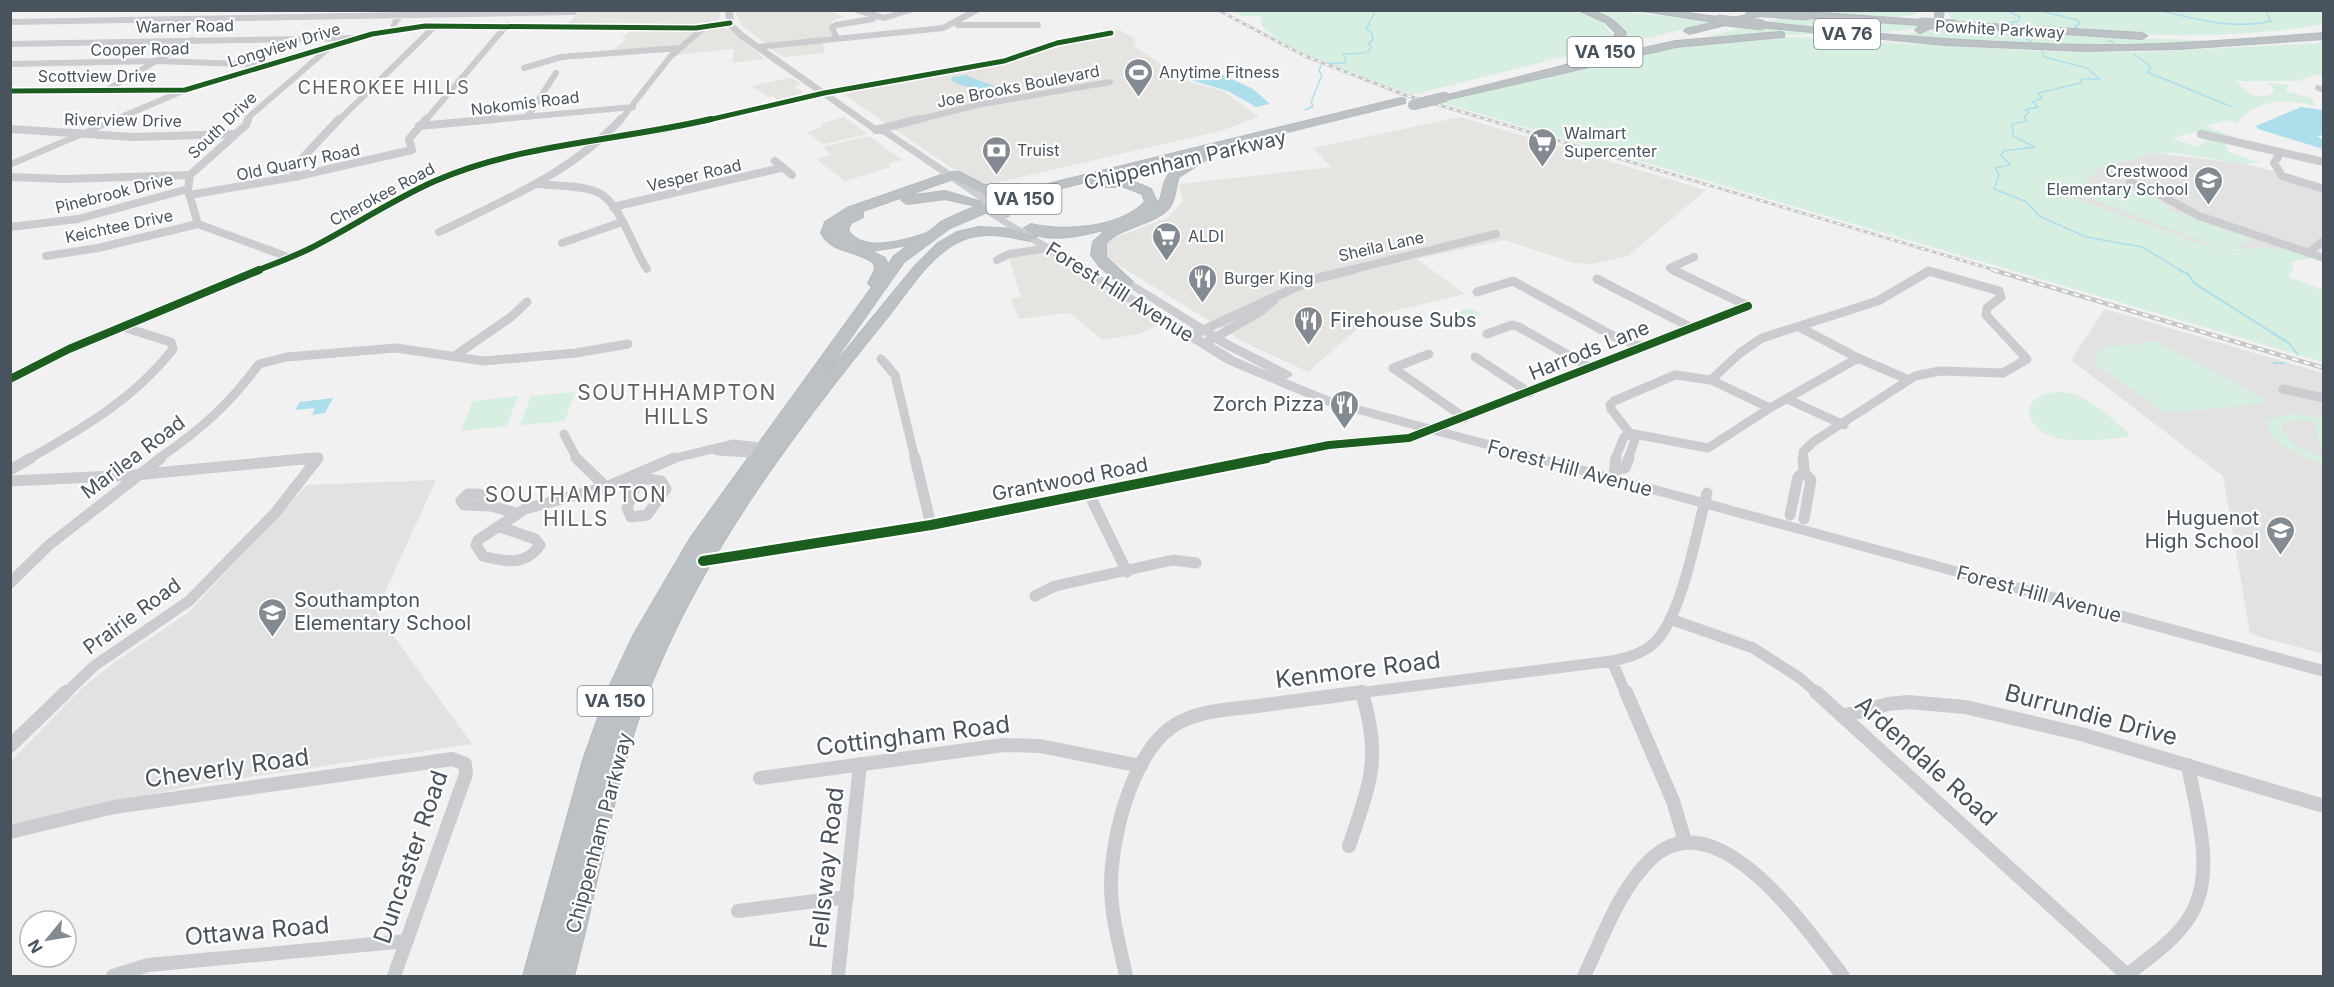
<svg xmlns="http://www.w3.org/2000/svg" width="2334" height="987" viewBox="0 0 2334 987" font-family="Inter,sans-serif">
  <rect width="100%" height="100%" fill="#f1f1f1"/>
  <path fill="#e6e4e0" d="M581,11h140l-3,11 -23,4 -129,-1z
    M735,11h96l13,6 -12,4 1,16 -62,7 -7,-2 -22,-16z
    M726,27l39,32 -33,4 2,-14 -58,6 2,-9 -65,4 14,-11 -6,-1 13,-9z
    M1120,30l15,9 -1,6 30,22 26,15 33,9 36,26 -39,14 -233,54 -12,-1 -142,-97 170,-28 49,-17z
    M823,41l1,12 -41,4 -15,-10z
    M788,78l6,1 7,5 -6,2 8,6 -1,3 -23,6 -6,-5 -5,1 -16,-11z
    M844,117l24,17 -45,10 -17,-12 17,-5 -3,-3z
    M1460,117l246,73 -78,66 -36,8 -18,-1 -70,-23 -87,19 48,35 -93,22 -64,56 -64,-30 -139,-85 -2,-11 9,-7 57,-22 14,-16 -4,-17 152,-17 -18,-19z
    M869,136l33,24 -14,4 3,3 -46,14 -29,-22 15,-4 -8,-8z
    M1044,251l24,11 98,60 -27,12 -36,6 -34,-27 -50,6 -8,-21 10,-1 -13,-42z"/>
  <path fill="#e3e2e3" d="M2156,153l90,11 77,20v65l-13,7 -47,-9 -37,3 -29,-7 -126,-46 17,-10v-10l13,-9z
    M2105,309l218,64v281l-73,-20 -27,-158 -152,-116z
    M436,480l-60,132 96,132 -277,41 -184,40 -1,-61 6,-8 63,-65 33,-27 77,-52 118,-127z"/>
  <path fill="#d6efe0" d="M1818,10h98l1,4 -26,4 -81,-6z
    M2323,10l1,14c-122,21 -246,7 -369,-1l-9,-12z
    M1230,11h343l26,8 13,15 -8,12 -6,2 -186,47 -107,-41 -26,-14 -17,-14 -1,-10h-18z
    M1587,11h27l100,10 -89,23 -4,-2 6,-7 -6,-9 -9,-6z
    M1794,16l132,10c-51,11 -108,6 -159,-4z
    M1753,26l77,8 -122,2z
    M1943,27l142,10 142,4c-111,8 -220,4 -330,-5z
    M1784,37l280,15h82l177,-9v32h-10l-14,6h-64c12,10 17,20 37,13l2,-5 -6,-6 20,2 2,1 -5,5 28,8 1,8c-22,-11 -62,-6 -77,16l-11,-3 -21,6 37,14 -43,-9 -27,7 25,9 12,-8 16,3 3,10 31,10 -17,2 -65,-11h-21l-55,15 -12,9 -1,10 -16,10 125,46 29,7 -147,-56 32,-13 41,15 18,11 -4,2 88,31 -23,10 32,-3 30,4 19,7 -22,4 4,6 -6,9 35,13v72l-877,-258v-3l213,-51 48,-8z
    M1466,309h6l9,5 -21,10 -15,-6z
    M2155,341l109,57 1,4 -38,6 -64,4 -71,-51 11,-13z
    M575,392l-10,29 -45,4 11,-29z
    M2057,392c29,-1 51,24 72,41l-1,4c-27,2 -95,15 -99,-27 3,-14 15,-16 28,-18z
    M518,396l-11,30 -46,5 12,-30z
    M2287,414l36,4v36l-9,-33 -16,-1 -15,4 -2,5 12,15 30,14v6c-16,-6 -60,-21 -55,-43z"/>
  <path fill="#acdeeb" d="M1208,68l45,21 17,15 -14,3 -28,-16 -34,-10 -13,-6z
    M966,75c13,7 30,9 41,18l-9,5h-13c-6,-12 -24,-10 -34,-18l1,-3z
    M2301,107l22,3v25l-6,1 6,4v9l-65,-20 -2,-3z
    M333,398l-8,15 -13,2 3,-7 -20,2 5,-8z"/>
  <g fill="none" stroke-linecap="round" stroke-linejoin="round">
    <path stroke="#acdeeb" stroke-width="1.5" d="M2005,10l15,7 -2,4 -10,2 1,4
      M2017,10h14
      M2037,10l40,10 3,3 -5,4 5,3
      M2158,10c36,9 76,20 113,11l-6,-11
      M2315,10l9,1
      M2013,30l23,15
      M2108,40l6,3
      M2041,48l3,9 43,11 13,11h-18l-1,4 -43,10 4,5 -9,4 5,5 -13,3 4,3 -5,4 3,4 -15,3 1,12 22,11 -31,4 -3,4 9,10 -15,3 4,7 -5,14 33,13 12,14 47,21 56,10 40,24
      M2134,54l17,13 -4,5 85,35
      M1325,64l19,-1 2,-2 -3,-7 23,-1 6,-6 -4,-4 5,-3 -1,-7 -6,-4 10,-19
      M1305,110l8,-4 -2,-4 11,-27 -3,-4 2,-6"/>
    <path stroke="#acdeeb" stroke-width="2" d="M2179,270l9,4 6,9 96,61 8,11
      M2274,363h10"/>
    <defs>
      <path id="highway" d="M1578,10c20,0 34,7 48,23 -6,15 -24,24 -39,23v-4l23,-9 6,-10 -11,-11z
        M1636,10h29l53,7 4,4 44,-11 15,1 -92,23 -5,-3 2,-2 29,-7z
        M1935,10h9l-2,13 -22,10 -5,-3 8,-5 -115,-7 -5,-3 5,-3 112,8 3,1v4l12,-5z
        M1762,22c122,14 244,24 367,23 65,-1 130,-7 195,-12v6l-146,10 -95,2 -138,-6 -186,-18v-4z
        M1955,22l187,11 5,3 -5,3 -190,-12v-4z
        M1781,32l3,1v4l-108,10 -231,53 -5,-3 130,-33 106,-23z
        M1401,98l4,1v4l-308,76h30l24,10 6,13 -6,7c13,-7 9,-18 15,-30 7,-14 23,-19 36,-25l10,2 -33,21c-4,9 -3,20 -8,28 -11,19 -48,20 -65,38v14l27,25 -2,3h-10l-22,-19 -8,-11 2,-13 14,-13c-23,6 -63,17 -83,-1l7,-4c33,8 89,4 114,-22l-3,-8 -17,-7h-30l-4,-1 -1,-5 -72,18 -68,29 -46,34 -85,121 96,-117 23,-23 19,-11 22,-5 34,2 24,8 -7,4c-24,-5 -49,-11 -72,1 -30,15 -51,51 -72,77 -93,114 -186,238 -239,376 -34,91 -48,188 -73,281h-51l60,-216 26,-73 25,-53 57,-97 181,-250 -4,-4 7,-13 -1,-7c-19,-14 -40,-8 -53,-30l4,-11 22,-14 103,-36h9l25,13 34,-1 4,1 1,5zM953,179l29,14 34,-1c-24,6 -50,18 -73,29 -6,3 -12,11 -19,13 -20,7 -63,19 -76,-4l3,-7 12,-6v-6zM909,245l-15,11 -6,9 -3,-7 -14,-7z
        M945,191l37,11 -6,4 -31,-7 -38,5 -6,-4 6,-4z"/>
    </defs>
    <use href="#highway" stroke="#b6bbc0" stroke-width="2"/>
    <path stroke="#cacccf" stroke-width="6" d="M857,10l27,8 26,-8
      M10,22l564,-10
      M958,25h80
      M393,29l2,-7 10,-11
      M837,38l-5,-10 4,-3 37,-6
      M10,44l351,-6
      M758,47l185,-19 34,-18
      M10,64l147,-3 114,4
      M524,68l37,-11 118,-9
      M2318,88l6,2
      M10,91l175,-1
      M105,91l87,-51
      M824,93l180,-32 53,-18 54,-10
      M528,116l28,-43
      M248,121l2,-5 80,-69
      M338,121l97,-95
      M425,121l82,-96
      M481,121l152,-14
      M620,121l50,-64 37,-32
      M913,121l64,-16 133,-23"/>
    <path stroke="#cacccf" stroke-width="8" d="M248,119l-2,6 -56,50 -2,15 10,34 90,33
      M419,126l77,-7
      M10,129l124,8 102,-3
      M876,130l43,-11
      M2201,134l123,28
      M2281,152l-7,11 8,13 42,13
      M775,161l17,14
      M10,177l54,2 126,-4
      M294,177l-1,-7 3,-5 43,-46
      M2130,182l21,8 48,26 125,42
      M537,184c18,2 43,1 60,8 23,9 36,57 50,77
      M189,195l105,-18 118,-27 -3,-11 17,-20
      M613,207l168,-39
      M10,227l68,-8 110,-30
      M439,232c64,-31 133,-60 182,-113
      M562,243l60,-21
      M2308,253l16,-13
      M46,256l52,-8 100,-24
      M997,260l12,-6 39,-6
      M1346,271l150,-37
      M1676,271l-6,-3 24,-11"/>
    <path stroke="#cacccf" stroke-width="9" d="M1673,270l75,36
      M1597,279l95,49
      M1477,292l36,-11 102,56 29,10
      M1799,327l59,31 51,22
      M1487,334l25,-9 7,2 72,41
      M1190,336l124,-57 38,-9
      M1204,344l57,-33 13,-11
      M1429,354l-36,14 72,50
      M456,355l55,-38 16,-15
      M1475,357l55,36
      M881,359l14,16 20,84
      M1711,380l59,28
      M2283,389l41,9
      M1787,399l57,26
      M1629,433l79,15 62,-40 88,-50
      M564,434l13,25
      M717,451l47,3
      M29,459c54,-31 105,-60 144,-110l-2,-7 -48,-15
      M158,459c41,-28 72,-55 101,-95l28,-7 109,-9 88,13 92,-8 52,-9
      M297,459l21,-2
      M316,459l2,-2
      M671,459l62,-15 37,4
      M1259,459l70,-14 80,-7 339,-132
      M1615,459l9,-22 5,-4
      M1628,459l7,-19 -24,-31 -1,-4 4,-4 61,-26 36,5 29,-27 22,-15 116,-37 51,-30 70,20 2,6 -14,11 -1,7 41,44 -24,14 -63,-2 -25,5 -102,66 -10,10v7"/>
    <path stroke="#cacccf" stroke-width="11" d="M576,458l30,29
      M915,458l16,67
      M10,470l21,-12
      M1616,470l9,-2 4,-10
      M1804,472l7,8 -7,39
      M636,475l3,3
      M1614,475l2,-17
      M639,478l22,3 5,8 -19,26 -16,2 -4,-9z
      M10,481l125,-6 178,-17
      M468,494h12l11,12 -27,-1 -3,-4z
      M1089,494l38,78
      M491,506l25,7
      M1790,515l8,-38 6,-5 -1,-14
      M500,527l35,12 5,6c-14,21 -35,17 -57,11l-7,-11 2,-5 47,-31 81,-22 68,-29
      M703,561l228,-36 336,-67
      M10,583l39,-38 112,-87
      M1035,596l20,-10 118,-26 23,3
      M1670,619l83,29 47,30 18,16
      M1612,661l14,33
      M65,694l29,-28 95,-65 87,-89 42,-54
      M1350,694l262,-33c16,-3 35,-9 46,-22 26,-32 38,-106 49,-146"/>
    <path stroke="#cacccf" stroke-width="14" d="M1626,692l47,109 12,40
      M1816,692l311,283
      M1843,716l45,-12 20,-2 57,5 116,27 243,72
      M10,746l56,-54
      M760,778l244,-33 36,1 101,20
      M10,832l104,-25 338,-48 13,5 1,10 -72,202
      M1349,846c21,-63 33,-87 13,-153
      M738,911l109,-14
      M113,976l35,-11 259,-24
      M838,976l22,-212
      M1126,976c-6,-30 -15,-59 -15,-90 0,-49 22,-142 71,-165 23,-11 51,-12 76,-15 35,-5 70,-9 104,-14
      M1584,976c19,-39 34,-84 65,-115 66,-68 158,69 194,115
      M2126,976c22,-18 49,-35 64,-60 27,-43 6,-105 -2,-151"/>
    <path fill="#cbcdd0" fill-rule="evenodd" d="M725,10h8l1,14 11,10 134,94 11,3 99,66v4h-8l-97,-66 -11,-3 -51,-36 -157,37 -127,19 -85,25 -28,12 -112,62 -239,101 -64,31v-9l54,-28 241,-99 112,-62 28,-12 92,-27 128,-19 151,-35 -77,-54 -12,-12 -31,4c-102,-1 -206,-7 -308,2l-200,60 -178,76v-7l172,-73 205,-60 120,-5 189,3 30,-5z
      M990,209l247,149 35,15 -50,-26 -113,-72 6,-3 4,1 111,68 61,31 2,3 -7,4 49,20 989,266v12l-999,-272 -98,-41 -241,-150v-4z"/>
    <use href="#highway" fill="#bcc1c5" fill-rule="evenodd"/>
    <defs>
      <path id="rail-far1" d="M1218,10l87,46 100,39 593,176"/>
      <path id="rail" d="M1993,270l331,98"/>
    </defs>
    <use href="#rail-far1" stroke="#c5c7c9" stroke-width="3"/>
    <use href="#rail" stroke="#c5c7c9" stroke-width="4.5"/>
    <use href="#rail-far1" stroke="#fff" stroke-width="1.5" stroke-dasharray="4" stroke-linecap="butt"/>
    <use href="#rail" stroke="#fff" stroke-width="2" stroke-dasharray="6" stroke-linecap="butt"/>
    <defs>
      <path id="highway-bridge" d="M1750,11l58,4
        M1718,20l44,5
        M1920,23l35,2
        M1413,105l32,-8"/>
    </defs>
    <use href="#highway-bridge" stroke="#b6bbc0" stroke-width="11" stroke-linecap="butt"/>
    <path stroke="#cbcdd0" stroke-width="10" d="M985,199l21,14"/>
    <use href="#highway-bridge" stroke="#bcc1c5" stroke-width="10"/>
    <defs>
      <path id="cycleway-far3" d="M10,91l175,-1 187,-56 53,-8 271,2 34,-5
        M704,121l120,-28 180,-32 53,-18 54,-10"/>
      <path id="cycleway-far2" d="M256,271c18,-7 37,-14 55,-23 41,-21 81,-48 124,-67 87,-38 184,-40 276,-62"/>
      <path id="cycleway-far1" d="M10,379l59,-30 190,-79
        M1259,459l70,-14 80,-7 339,-132"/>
      <path id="cycleway" d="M703,561l228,-36 336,-67"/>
    </defs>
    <use href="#cycleway-far3" stroke="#fff" stroke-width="8"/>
    <use href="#cycleway-far2" stroke="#fff" stroke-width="8"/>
    <use href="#cycleway-far1" stroke="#fff" stroke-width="10"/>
    <use href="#cycleway" stroke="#fff" stroke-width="14"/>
    <use href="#cycleway-far3" stroke="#1b5e20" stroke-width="5"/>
    <use href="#cycleway-far2" stroke="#1b5e20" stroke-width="6"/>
    <use href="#cycleway-far1" stroke="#1b5e20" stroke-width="8"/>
    <use href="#cycleway" stroke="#1b5e20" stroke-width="10"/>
  </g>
  <defs>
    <symbol id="stadium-pin" viewBox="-11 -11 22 30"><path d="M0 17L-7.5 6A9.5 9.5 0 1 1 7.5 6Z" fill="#838a91" stroke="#fff"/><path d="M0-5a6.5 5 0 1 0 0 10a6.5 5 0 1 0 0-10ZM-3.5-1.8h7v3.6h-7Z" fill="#fff"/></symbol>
    <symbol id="supermarket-pin" viewBox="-11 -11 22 30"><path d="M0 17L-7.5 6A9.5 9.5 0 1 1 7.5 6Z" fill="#838a91" stroke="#fff"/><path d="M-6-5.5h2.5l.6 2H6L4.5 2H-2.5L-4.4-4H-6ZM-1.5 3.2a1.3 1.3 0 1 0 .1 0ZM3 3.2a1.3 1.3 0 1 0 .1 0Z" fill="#fff"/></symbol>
    <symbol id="bank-pin" viewBox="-11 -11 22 30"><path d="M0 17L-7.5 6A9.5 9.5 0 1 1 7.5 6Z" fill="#838a91" stroke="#fff"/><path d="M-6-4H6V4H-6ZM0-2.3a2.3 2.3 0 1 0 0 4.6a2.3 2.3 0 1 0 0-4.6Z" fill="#fff"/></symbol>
    <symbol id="school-pin" viewBox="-11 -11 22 30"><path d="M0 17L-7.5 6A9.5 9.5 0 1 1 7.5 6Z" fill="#838a91" stroke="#fff"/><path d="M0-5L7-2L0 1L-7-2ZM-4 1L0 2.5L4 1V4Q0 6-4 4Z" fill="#fff"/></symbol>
    <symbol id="restaurant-pin" viewBox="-11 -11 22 30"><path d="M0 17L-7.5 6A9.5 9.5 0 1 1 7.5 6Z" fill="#838a91" stroke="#fff"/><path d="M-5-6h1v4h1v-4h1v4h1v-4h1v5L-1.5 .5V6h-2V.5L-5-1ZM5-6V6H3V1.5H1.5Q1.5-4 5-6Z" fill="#fff"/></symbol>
  </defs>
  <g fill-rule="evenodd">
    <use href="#stadium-pin" x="1122" y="56" width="33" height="45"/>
    <use href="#supermarket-pin" x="1526" y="126" width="33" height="45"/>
    <use href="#bank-pin" x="980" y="134" width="33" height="45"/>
    <use href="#school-pin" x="2192" y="164" width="33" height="45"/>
    <use href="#supermarket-pin" x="1150" y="220" width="33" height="45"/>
    <use href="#restaurant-pin" x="1186" y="262" width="33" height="45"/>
    <use href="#restaurant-pin" x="1292" y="304" width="33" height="45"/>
    <use href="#restaurant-pin" x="1328" y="388" width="33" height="45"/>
    <use href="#school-pin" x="2264" y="514" width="33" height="45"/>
    <use href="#school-pin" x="256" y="596" width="33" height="45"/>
  </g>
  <g text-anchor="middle" stroke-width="4.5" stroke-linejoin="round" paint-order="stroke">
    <g font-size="16" fill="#48535d" stroke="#fff">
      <text transform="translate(185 26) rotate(-1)" y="6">Warner Road</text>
      <text transform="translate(2000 29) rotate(3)" y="6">Powhite Parkway</text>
      <text transform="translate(284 45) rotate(-17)" y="6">Longview Drive</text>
      <text transform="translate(140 49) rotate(-1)" y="6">Cooper Road</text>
      <text x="97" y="82">Scottview Drive</text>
      <text transform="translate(1018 86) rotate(-11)" y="6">Joe Brooks Boulevard</text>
      <text transform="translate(525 103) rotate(-7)" y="6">Nokomis Road</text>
      <text transform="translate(123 120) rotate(1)" y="6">Riverview Drive</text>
      <text transform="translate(222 125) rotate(-44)" y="6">South Drive</text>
      <text transform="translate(298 162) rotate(-12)" y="6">Old Quarry Road</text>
      <text transform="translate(694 175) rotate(-13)" y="6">Vesper Road</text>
      <text transform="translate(114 193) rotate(-14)" y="6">Pinebrook Drive</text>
      <text transform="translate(382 194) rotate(-28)" y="6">Cherokee Road</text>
      <text transform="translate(119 226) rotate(-12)" y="6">Keichtee Drive</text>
      <text transform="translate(1381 246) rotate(-13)" y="6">Sheila Lane</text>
    </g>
    <g font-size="16" fill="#48535d" stroke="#fff" text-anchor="start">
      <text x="1159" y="78">Anytime Fitness</text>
      <text x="1564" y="139">Walmart<tspan x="1564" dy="18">Supercenter</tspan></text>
      <text x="1017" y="156">Truist</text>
      <text x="2188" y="177" text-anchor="end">Crestwood<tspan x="2188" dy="18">Elementary School</tspan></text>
      <text x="1188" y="242">ALDI</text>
      <text x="1224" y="284">Burger King</text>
    </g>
    <g fill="#fff" stroke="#7f878e" stroke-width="1.5">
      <rect x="1814" y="19" width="66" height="30" rx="4.5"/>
      <rect x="1567.5" y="37" width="75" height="30" rx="4.5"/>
      <rect x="986.5" y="184" width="75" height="30" rx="4.5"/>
      <rect x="577.5" y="686" width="75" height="30" rx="4.5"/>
    </g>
    <g font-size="18" font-weight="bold" fill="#48535d">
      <text x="1847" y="40">VA 76</text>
      <text x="1605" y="58">VA 150</text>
      <text x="1024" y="205">VA 150</text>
      <text x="615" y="707">VA 150</text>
    </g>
    <g font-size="18" letter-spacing="1.5" fill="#5d6065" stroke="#fff">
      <text x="384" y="94">CHEROKEE HILLS</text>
    </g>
    <g font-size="20" fill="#48535d" stroke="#fff">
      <text transform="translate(1185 160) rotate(-13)" y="7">Chippenham Parkway</text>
      <text transform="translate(1120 292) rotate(32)" y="7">Forest Hill Avenue</text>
      <text transform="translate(1589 350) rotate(-22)" y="7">Harrods Lane</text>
      <text transform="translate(133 457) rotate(-37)" y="7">Marilea Road</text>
      <text transform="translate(1570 468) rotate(15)" y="7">Forest Hill Avenue</text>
      <text transform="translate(1070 479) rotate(-11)" y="7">Grantwood Road</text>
      <text transform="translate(2039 594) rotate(15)" y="7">Forest Hill Avenue</text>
      <text transform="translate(132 616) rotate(-36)" y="7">Prairie Road</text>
      <text transform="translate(599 833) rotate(-75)" y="7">Chippenham Parkway</text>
    </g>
    <g font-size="20" fill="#48535d" stroke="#fff" text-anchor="start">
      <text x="1330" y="327">Firehouse Subs</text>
      <text x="1324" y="411" text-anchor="end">Zorch Pizza</text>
      <text x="2259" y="525" text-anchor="end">Huguenot<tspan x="2259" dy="23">High School</tspan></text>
      <text x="294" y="607">Southampton<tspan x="294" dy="23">Elementary School</tspan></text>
    </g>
    <g font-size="21" letter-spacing="1.5" fill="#5d6065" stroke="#fff">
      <text x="677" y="400">SOUTHHAMPTON<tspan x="677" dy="24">HILLS</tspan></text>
      <text x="576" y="502">SOUTHAMPTON<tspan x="576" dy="24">HILLS</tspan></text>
    </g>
    <g font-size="24" fill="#48535d" stroke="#fff">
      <text transform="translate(1358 670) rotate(-7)" y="8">Kenmore Road</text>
      <text transform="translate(2091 715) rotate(15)" y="8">Burrundie Drive</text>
      <text transform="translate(913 736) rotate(-7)" y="8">Cottingham Road</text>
      <text transform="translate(1926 761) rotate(42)" y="8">Ardendale Road</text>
      <text transform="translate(227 768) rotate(-8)" y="8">Cheverly Road</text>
      <text transform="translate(411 857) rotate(-71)" y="8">Duncaster Road</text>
      <text transform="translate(827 868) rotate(-84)" y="8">Fellsway Road</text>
      <text transform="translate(257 931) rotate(-5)" y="8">Ottawa Road</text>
    </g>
  </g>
  <rect width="2334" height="987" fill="none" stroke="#48535d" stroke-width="24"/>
  <g transform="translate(48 939) rotate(240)"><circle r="28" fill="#ffffff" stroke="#b6babe" stroke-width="1.5"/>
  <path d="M0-4.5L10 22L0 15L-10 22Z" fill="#838a91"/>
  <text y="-9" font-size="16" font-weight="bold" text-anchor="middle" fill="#48535d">N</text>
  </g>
</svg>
